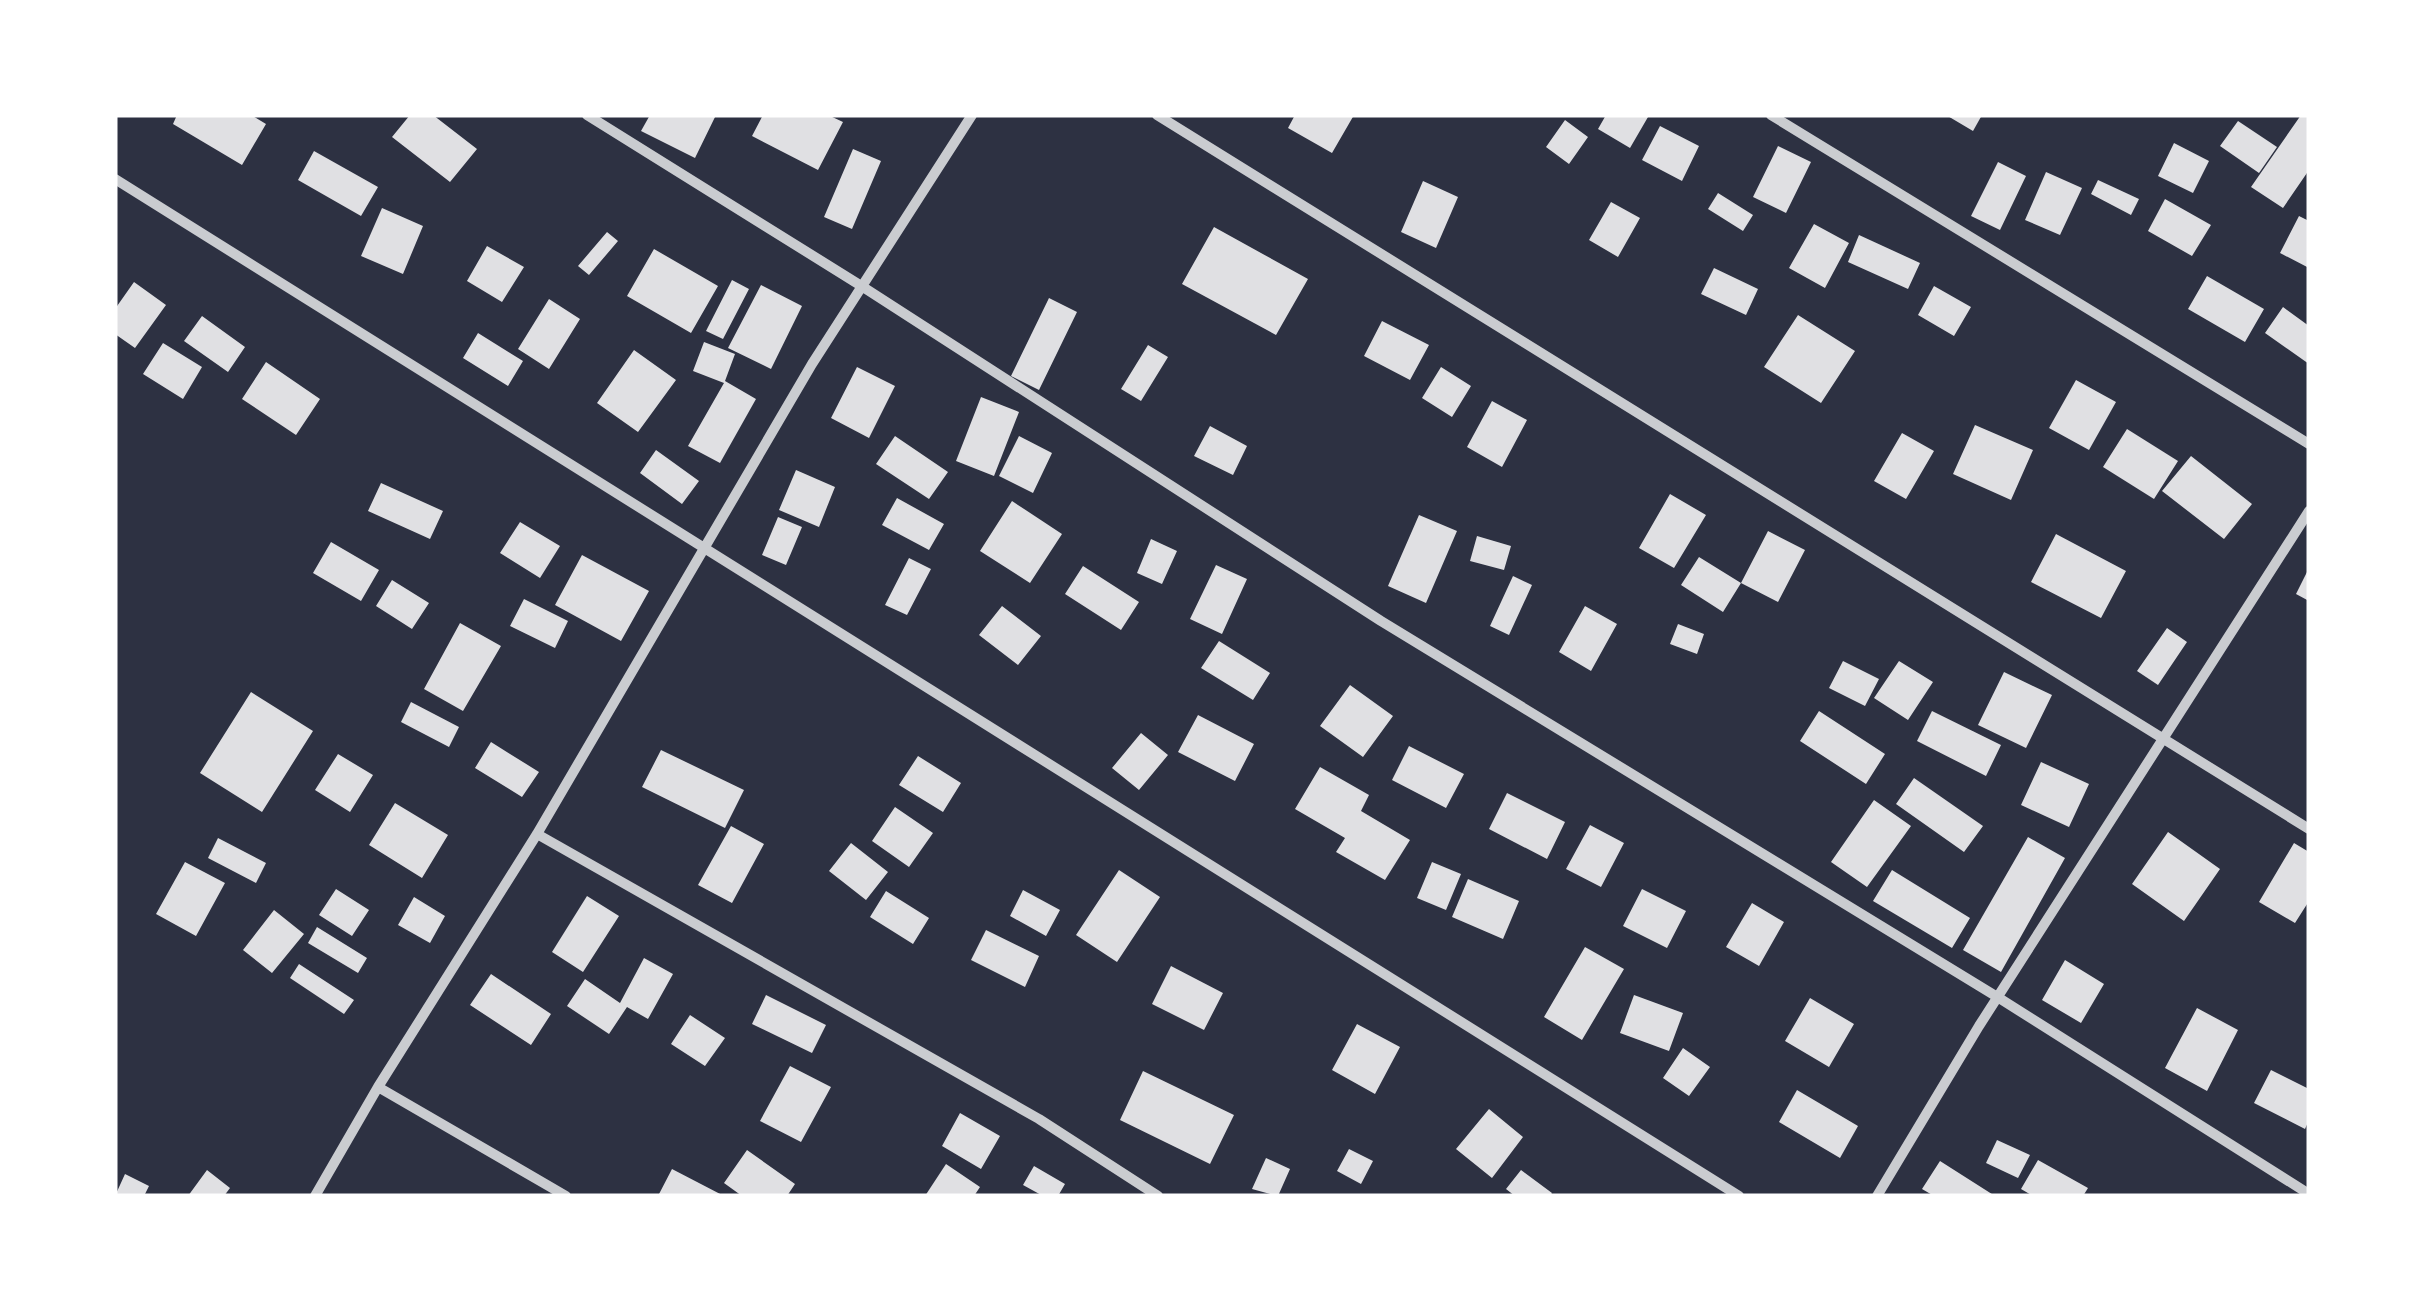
<svg xmlns="http://www.w3.org/2000/svg" width="2424" height="1311" viewBox="0 0 2424 1311" font-family="Overpass,sans-serif">
  <rect width="100%" height="100%" fill="#2d3142"/>
  <path fill="#e0e0e3" d="M177,115h74l15,9 -24,41 -69,-41z
    M410,115h23l44,34 -27,33 -58,-45z
    M650,115h66l-21,43 -54,-27z
    M763,115h65l15,7 -25,48 -66,-34z
    M1295,115h59l-22,38 -44,-25z
    M1606,115h40l2,2 -18,31 -32,-19z
    M1946,115h36l-9,16z
    M2301,115h8v55l-26,38 -32,-21z
    M1565,120l23,17 -19,27 -23,-17z
    M2238,121l39,26 -18,26 -39,-27z
    M1660,126l39,20 -17,35 -40,-21z
    M2174,143l35,18 -16,32 -35,-17z
    M1778,146l33,16 -25,51 -33,-16z
    M853,149l28,12 -29,68 -28,-12z
    M314,151l64,36 -17,29 -63,-36z
    M1998,162l28,14 -26,54 -29,-14z
    M2046,172l36,16 -22,47 -35,-15z
    M2098,180l41,19 -8,16 -40,-21z
    M1423,181l35,16 -22,51 -35,-16z
    M1718,193l35,22 -10,16 -35,-22z
    M2165,199l46,26 -19,31 -44,-25z
    M1611,202l29,16 -22,39 -29,-17z
    M382,208l41,18 -20,48 -42,-18z
    M2299,216l10,5v47l-29,-15z
    M1814,224l35,19 -24,45 -36,-20z
    M1214,227l94,52 -32,56 -94,-51z
    M607,232l11,9 -29,34 -11,-9z
    M1859,235l61,28 -12,26 -60,-27z
    M487,246l37,21 -22,35 -35,-21z
    M654,249l64,37 -27,47 -64,-37z
    M1714,268l44,21 -12,26 -45,-21z
    M2207,276l57,33 -19,33 -57,-33z
    M732,280l17,9 -26,50 -17,-8z
    M134,282l32,23 -31,43 -20,-14v-25z
    M761,285l41,21 -31,63 -43,-21z
    M1934,286l37,21 -17,29 -36,-21z
    M1049,298l28,14 -38,78 -28,-14z
    M549,299l31,20 -31,50 -31,-20z
    M2283,307l26,19v38l-44,-31z
    M1798,315l57,36 -34,52 -57,-36z
    M202,316l43,31 -17,25 -44,-31z
    M1382,321l47,24 -19,35 -46,-24z
    M478,333l45,28 -15,25 -45,-28z
    M704,342l31,12 -10,27 31,18 -36,64 -32,-17 36,-63 -31,-12z
    M163,343l39,24 -19,32 -40,-25z
    M1148,345l20,12 -27,44 -20,-12z
    M634,350l42,30 -38,52 -41,-29z
    M266,362l54,37 -24,36 -54,-36z
    M857,367l38,19 -26,52 -38,-20z
    M1441,367l30,19 -19,31 -30,-19z
    M2076,380l40,22 -27,48 -40,-22z
    M981,397l38,15 -25,64 -38,-15z
    M1492,401l35,19 -25,47 -35,-20z
    M1975,425l58,25 -22,50 -58,-26z
    M1210,426l37,20 -14,29 -39,-19z
    M2127,429l51,32 -24,38 -51,-32z
    M1902,433l32,18 -28,48 -32,-18z
    M895,436l53,36 -19,27 -53,-35z
    M1019,436l33,17 -19,40 -34,-17z
    M656,450l43,31 -17,23 -42,-31z
    M2191,456l61,48 -28,35 -62,-48z
    M796,470l39,17 -16,40 -40,-17z
    M381,483l62,28 -13,28 -62,-28z
    M1670,494l36,21 -32,53 -35,-20z
    M897,498l47,26 -15,26 -47,-25z
    M1012,501l50,33 -32,49 -50,-32z
    M1419,515l38,16 -31,72 -38,-17z
    M778,517l24,10 -16,38 -24,-10z
    M520,522l40,24 -20,32 -40,-25z
    M1768,531l37,19 -27,52 -37,-19z
    M2056,534l70,37 -25,47 -70,-36z
    M1477,536l34,10 -7,24 -34,-9z
    M1151,539l26,12 -15,33 -25,-11z
    M331,542l48,28 -18,31 -48,-28z
    M582,555l67,36 -28,50 -66,-36z
    M1699,557l42,26 -18,29 -42,-27z
    M909,558l22,11 -24,46 -22,-10z
    M1216,565l31,14 -25,55 -32,-15z
    M1083,566l56,36 -18,28 -56,-36z
    M2309,568v33l-13,-7z
    M1513,576l19,9 -23,50 -19,-9z
    M392,580l37,23 -17,26 -36,-23z
    M524,599l44,22 -13,27 -45,-22z
    M1002,606l39,30 -23,29 -39,-30z
    M1585,606l32,18 -26,47 -32,-19z
    M460,623l41,23 -38,65 -39,-22z
    M1678,624l26,10 -7,20 -27,-10z
    M2167,628l20,14 -29,43 -21,-14z
    M1219,641l51,32 -17,27 -52,-32z
    M1843,661l36,18 -14,27 -36,-18z
    M1899,661l34,21 -25,38 -34,-22z
    M2004,672l48,23 -26,53 -48,-23z
    M1350,685l43,31 -30,41 -43,-31z
    M251,692l62,39 -51,81 -62,-39z
    M411,702l48,25 -10,20 -48,-25z
    M1819,711l66,43 -19,30 -66,-43z
    M1932,711l69,34 -15,31 -69,-35z
    M1198,715l56,29 -19,37 -57,-29z
    M1141,733l27,22 -29,35 -27,-22z
    M491,742l48,30 -17,25 -47,-29z
    M1409,746l55,28 -18,34 -54,-28z
    M661,750l83,40 -19,38 -83,-41z
    M338,754l35,21 -23,37 -35,-22z
    M918,756l43,27 -18,29 -44,-27z
    M2041,762l48,22 -20,43 -48,-22z
    M1320,767l49,28 -8,16 49,29 -25,40 -49,-28 9,-14 -50,-29z
    M1914,778l69,48 -19,26 -68,-48z
    M1507,793l58,29 -18,37 -58,-30z
    M1874,800l37,26 -44,61 -36,-25z
    M395,803l53,32 -26,43 -53,-33z
    M895,807l38,26 -24,34 -37,-26z
    M1590,825l34,18 -23,44 -35,-18z
    M731,826l33,18 -32,59 -34,-18z
    M2168,832l52,37 -36,52 -52,-37z
    M2028,837l37,21 -64,114 -38,-22z
    M218,838l48,25 -10,20 -48,-25z
    M851,843l37,29 -22,28 -37,-29z
    M2294,843l15,9v49l-14,22 -36,-21z
    M185,862l40,21 -29,53 -40,-22z
    M1432,862l29,12 -15,36 -29,-12z
    M1119,870l41,27 -43,65 -41,-27z
    M1892,870l78,48 -18,30 -79,-47z
    M1468,879l51,22 -16,38 -51,-22z
    M336,889l33,21 -17,26 -33,-21z
    M1642,889l44,22 -19,37 -44,-22z
    M1023,890l37,20 -14,26 -36,-20z
    M886,891l43,27 -16,26 -43,-27z
    M587,896l32,20 -36,56 -31,-20z
    M414,897l31,19 -15,27 -32,-18z
    M1752,903l32,19 -25,44 -33,-19z
    M274,910l30,24 -32,39 -29,-23z
    M317,927l50,31 -9,15 -50,-30z
    M986,930l53,26 -14,31 -54,-27z
    M1585,947l39,22 -42,71 -38,-23z
    M644,958l29,16 -25,45 -21,-12 -18,27 -42,-28 18,-27 35,24z
    M2065,960l39,24 -23,39 -39,-23z
    M299,964l55,36 -10,14 -54,-36z
    M1171,966l52,27 -19,37 -52,-26z
    M491,974l60,40 -20,31 -61,-40z
    M766,995l60,30 -14,28 -60,-29z
    M1634,995l49,18 -14,38 -49,-18z
    M1810,998l44,26 -25,43 -44,-26z
    M2197,1008l41,22 -31,61 -42,-23z
    M690,1015l35,23 -20,28 -34,-22z
    M1357,1024l43,23 -25,47 -43,-24z
    M1683,1048l27,19 -21,29 -26,-18z
    M790,1066l41,21 -30,55 -41,-21z
    M2271,1070l38,19v31l-4,9 -51,-26z
    M1143,1071l91,44 -24,49 -90,-44z
    M1797,1090l61,36 -18,32 -61,-36z
    M1489,1109l34,28 -31,41 -36,-29z
    M960,1113l40,23 -19,33 -39,-23z
    M1997,1140l33,15 -12,23 -32,-15z
    M1349,1149l24,12 -12,23 -24,-13z
    M747,1150l48,34 -8,12h-45l-18,-13z
    M1266,1158l24,11 -12,27 -26,-7z
    M2038,1160l50,28 -5,8h-50l-12,-7z
    M1940,1161l55,35h-61l-12,-7z
    M946,1164l34,23 -6,9h-49z
    M1034,1166l31,18 -7,12h-15l-20,-11z
    M672,1169l52,27h-66z
    M207,1170l23,18 -6,8h-36z
    M1521,1170l31,23 -2,3h-35l-9,-7z
    M125,1174l24,12 -5,10h-29z"/>
  <g fill="none" stroke-linecap="round" stroke-linejoin="round">
    <path stroke="#caccd0" stroke-width="10" d="M587,115l276,172 518,334 618,377 310,196
      M1157,115l1152,714
      M1771,115l538,329
      M115,179l1624,1017
      M537,834l502,285 119,77
      M378,1087l188,109
      M315,1196l63,-109 159,-253 275,-470 160,-249
      M1877,1196l102,-170 330,-515"/>
  </g>
  <rect width="2424" height="1311" fill="none" stroke="#ffffff" stroke-width="235"/>
</svg>
